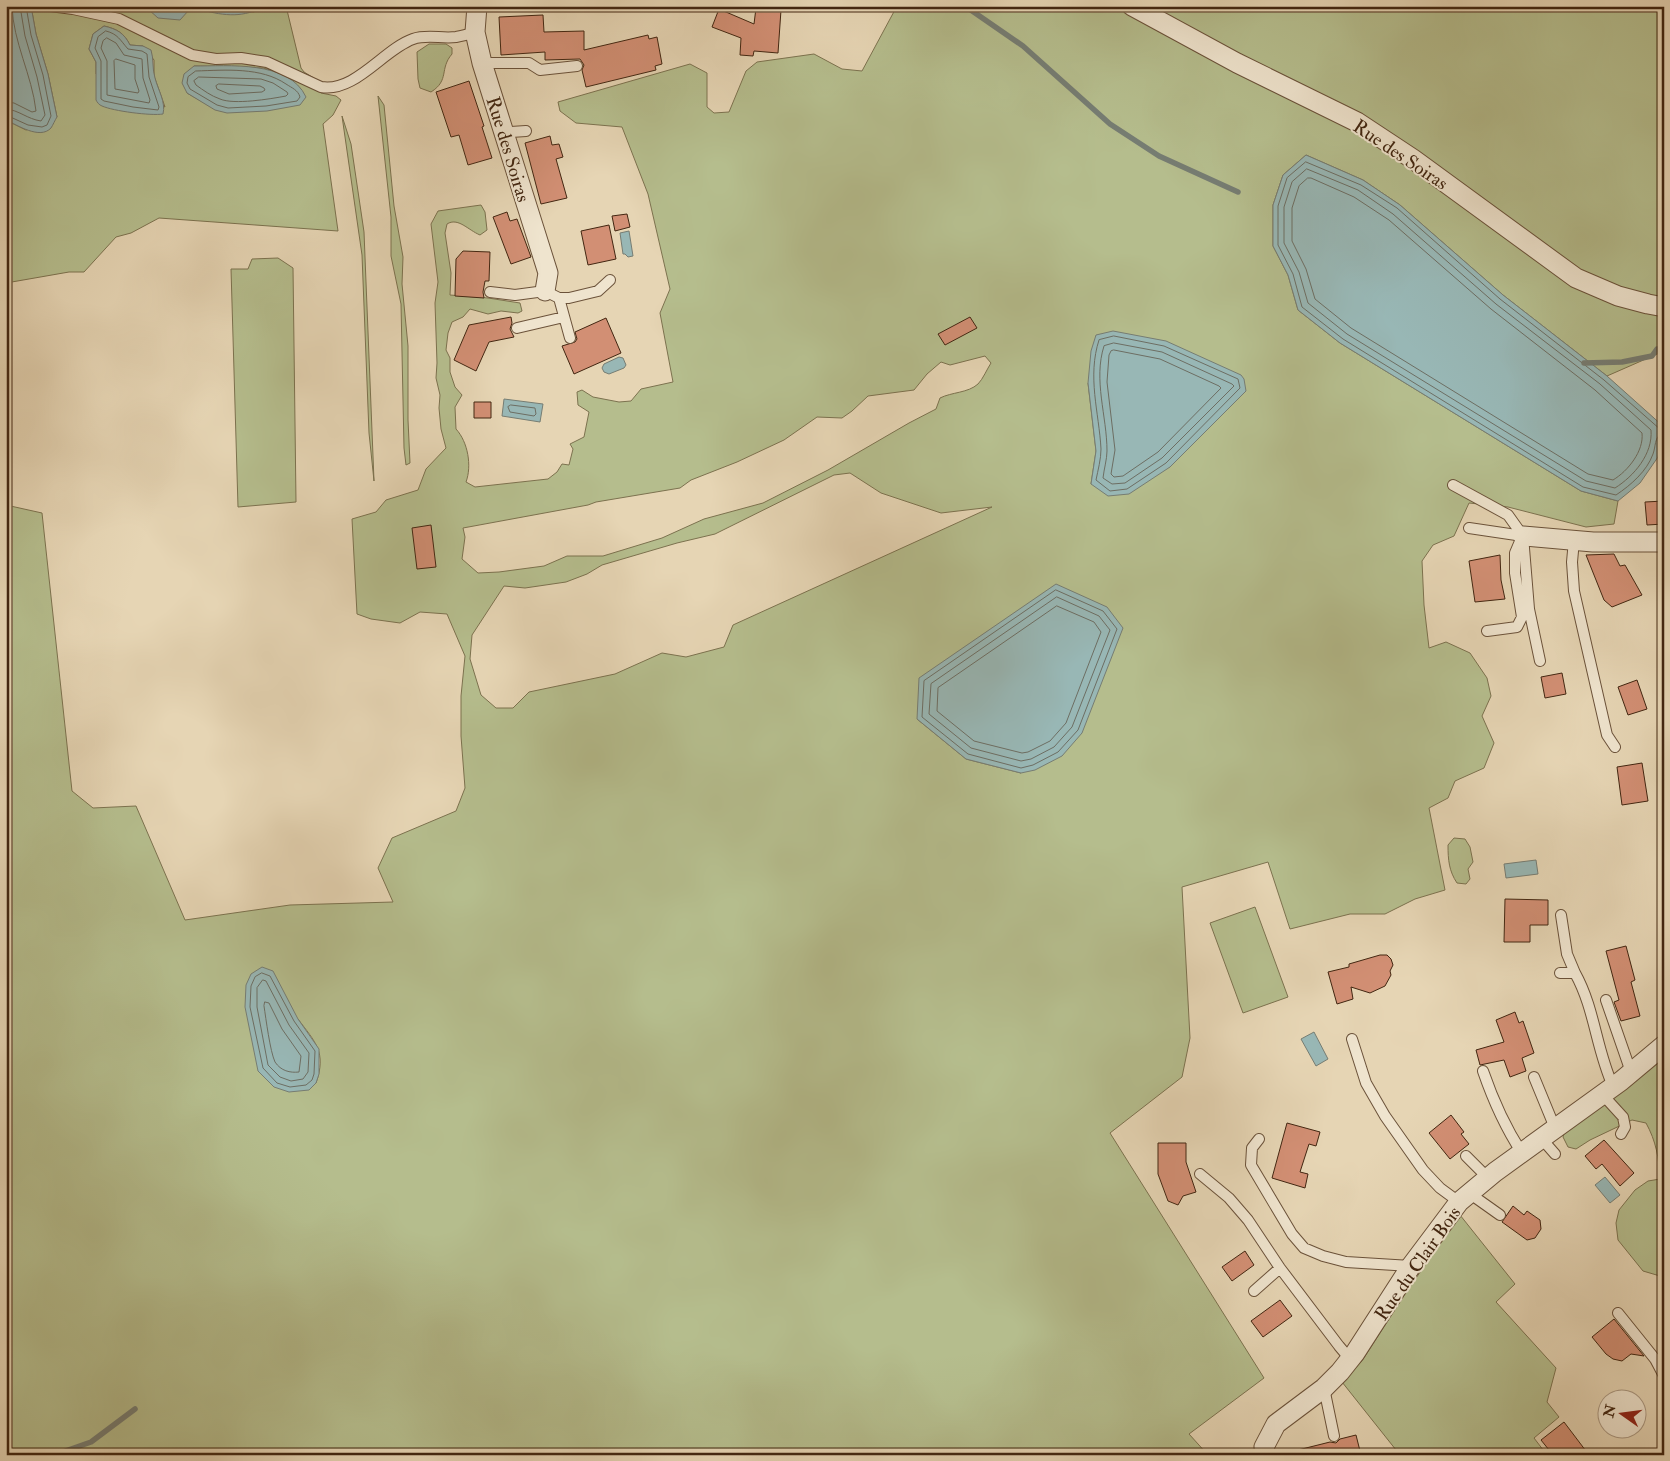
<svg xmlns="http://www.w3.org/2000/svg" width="1670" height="1461" viewBox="0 0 1670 1461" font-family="'IM FELL Double Pica',serif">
  <rect width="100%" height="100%" fill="#e6d5b4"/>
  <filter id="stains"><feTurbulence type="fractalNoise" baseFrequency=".004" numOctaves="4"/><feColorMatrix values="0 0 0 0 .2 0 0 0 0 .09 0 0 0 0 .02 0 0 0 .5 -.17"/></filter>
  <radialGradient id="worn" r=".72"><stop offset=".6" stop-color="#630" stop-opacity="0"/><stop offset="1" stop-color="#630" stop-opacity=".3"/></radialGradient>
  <path fill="#b5bd8d" stroke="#7c724f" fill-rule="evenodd" d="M31,6h116l1,3 41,1v-4h12l2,4 51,2 9,-6h23l15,62 3,4 13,8 4,13 15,3 5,4 -8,15 -10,9 15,107 -179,-13 -28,15 -15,4 -32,35h-15l-63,11v-163l20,10 31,-13 -9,-43 -12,-40zM104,26c13,3 20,7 26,19l13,1 11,14v16l11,31 -69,-33v-12l-7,-13 4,-15zM194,66l69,2 15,4 -77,29 -14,-8z
    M897,6h767v345l-57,25 -104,-81 -103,-90 -37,-25 -57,-25 -23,20 -10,30v41l15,29 10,35 42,33 241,148 37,10 -4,23 -28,3 -78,-20 -39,-4 -15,33 -21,9 -11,16 2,44 5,43 17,-6 24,11 17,25 4,18 -9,20 12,27 -10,25 -29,13 -7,17 -19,10 16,82 -30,9 -30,15h-35l-60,15 -22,-67 -86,25 8,151 -8,39 -72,56 154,245 -75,56 19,21h-1202v-950l36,8 30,278 21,17 43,-2 49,114 105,-15 103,-3 -15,-34 14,-30 64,-27 9,-23 -4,-52v-40l4,-40 -18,-42 -27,-2 -20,11 -29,-4 -14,-5 -5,-95 24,-7 10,-12 32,-10 8,-21 20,-21 -5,-19 -2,-21 1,-13 -4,-17 1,-15 -2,-60 3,-21 -7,-58 7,-13 43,-6 4,7 2,18 -7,5c-12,-5 -22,-18 -33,-11l-2,9 6,40 -1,22 38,3 32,5 2,8 -4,2 -17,-2 -13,3 -18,-5 -7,8 -11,5 -4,11 -2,17 4,8v14l5,15 7,8 -7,12 1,22c12,13 16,37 10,53l9,5 73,-8 9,-7 5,-8 7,1 4,-16 -3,-5 14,-7 5,-25 -11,-7 -1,-13 5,-2 11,7 26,5 12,-1 10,-12 32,-7 -13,-69 10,-24 -22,-95 -26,-67 -46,-4 -16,-12 -2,-9 132,-38 17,9v34l7,6 15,-1 17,-41 11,-9 57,-8 28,15 20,2zM985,356l6,7c-4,6 -8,16 -13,21 -10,9 -26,8 -38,14l-4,11 -27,14 -81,47 -65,33 -59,16 -42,19 -59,18h-36l-23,10 -45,6 -21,1 -16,-14 3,-22 -2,-9 125,-23 8,-3 84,-14 11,-8 46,-18 47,-22 33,-23 25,1 10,-7 16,-15 46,-6 13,-16 14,-12 9,3zM1088,383l158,8 -76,76 -79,17 5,-33zM850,473l31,20 60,20 51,-6 -259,118 -9,22 -38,10 -24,-4 -47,21 -86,18 -16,16h-17l-15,-13 -11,-36 2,-24 32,-49 21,2 41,-6 21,-8 15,-9 75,-22 38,-9 119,-59zM917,719l104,54 -55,-14zM298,1019c17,23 29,33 18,64z
    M429,44h17l6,4v6c-13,15 -2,26 -21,38l-11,-4 -2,-9 -1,-27z
    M378,96l6,9 10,101 9,51 -1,27 6,62v74l2,43 -4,2 -2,-17 -3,-144 -10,-48v-39z
    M342,116l9,28 13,88 10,249 -5,-48 -7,-178z
    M278,258l15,10 3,234 -58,5 -7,-238h17l4,-10z
    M1454,838l11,1 5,8 3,15 -5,7 2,10 -4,5 -9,-1c-8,-12 -9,-23 -9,-38z
    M1255,907l33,90 -45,16 -33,-90z
    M1664,1056v225l-4,-5 -17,-5 -25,-31 -2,-17 3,-13 16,-20 13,-9 12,-2c-1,-21 -4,-38 -14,-56l-14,-3 -42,20 -14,9 -8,-2 -5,-10 3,-11z
    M1460,1215l55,69 -19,18 60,66 -9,34 12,15 -25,21 13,17h-147l-58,-73 20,-21 45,-70z"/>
  <path fill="#98b7b5" stroke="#767d73" d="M6,6h25l5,28 12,40 9,43c-2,3 -4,8 -6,11 -11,12 -34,-3 -45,-8z
    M147,6h42v4l-9,10 -22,-2 -10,-9z
    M201,6h62c-17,12 -40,10 -60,4z
    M104,26c13,3 20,7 26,19l13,1 8,4c3,9 1,19 4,28 3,12 11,24 8,36 -12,2 -50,-3 -61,-8 -3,-1 -5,-4 -6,-6v-38l-7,-13 4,-15z
    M194,66c34,0 95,-6 112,31l-6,8 -33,6 -40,2 -12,-3 -28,-17 -5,-10 2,-9z
    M1306,155l57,25 37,25 103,90 104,81 57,51 -6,30 -18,26 -22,18 -37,-10 -241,-148 -42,-33 -10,-35 -15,-29v-41l10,-30z
    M629,231l4,25 -5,1 -3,-3h-2l-3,-21z
    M1113,331l53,10 75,34 3,4 2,12 -76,76 -41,27 -21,2 -17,-12 5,-33 -8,-68 3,-32 5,-16z
    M619,357l4,1 3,7 -2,3 -15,6 -5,-2 -2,-4 2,-4z
    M504,399l39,5 -3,18 -38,-6z
    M1056,584l51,23 16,21 -41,105 -20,23 -27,14 -14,3 -55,-14 -49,-40 2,-41z
    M1536,860l2,14 -32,4 -2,-14z
    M262,967l11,4 25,48 21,30v25l-3,9 -7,7 -20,2 -15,-5 -16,-16 -13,-64 1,-22 5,-11z
    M1314,1032l14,27 -12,7 -15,-27z
    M1605,1177l15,18 -10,8 -15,-18z"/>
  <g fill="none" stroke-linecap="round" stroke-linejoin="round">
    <path stroke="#6d6e63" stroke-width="1" d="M106,31c12,3 14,9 22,18l14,2 5,3 2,23 10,30 -1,3 -25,-3 -29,-6 -3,-2v-38l-6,-13 3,-11z
      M107,38l9,5 8,12 18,4 1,19 7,22 -1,3 -42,-8v-34l-6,-13 2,-7z
      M116,59l19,6v14l4,12 -1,2 -23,-4 -1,-28z
      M196,71c30,-1 65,-4 90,13 6,4 12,6 14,13l-3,4 -31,5 -38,2 -11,-3 -27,-16 -3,-6 1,-6z
      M199,77l62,2 12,4 14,9 1,2 -2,2c-16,3 -52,9 -66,3 -9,-3 -17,-9 -24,-14l-2,-4z
      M219,84l41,2 4,2 1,2 -3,2 -33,2 -12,-5 -1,-3z
      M6,102l8,1 18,9 4,-1c-4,-36 -23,-69 -24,-105
      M6,109c13,1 21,10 35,12l4,-6 -8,-38 -12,-41 -5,-30
      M6,115l22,10 14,2 5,-2 4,-9 -8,-41 -12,-40 -5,-29
      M1306,162l55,23 36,23 103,91 104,81 57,50 1,3c-8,5 -6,13 -9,21 -6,17 -22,31 -37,41l-33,-8 -240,-148 -41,-32 -9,-33 -15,-29v-39l9,-28z
      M1307,169l51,21 35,24 103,90 104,80 51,46c2,24 -17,46 -36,58l-29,-7 -239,-147 -39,-31 -9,-31 -15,-29v-36l8,-25z
      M1308,178h3l43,19 35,23 102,89 104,81 47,43c2,18 -14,38 -29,47l-25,-6 -237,-146 -36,-29 -9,-30 -14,-28v-33l7,-22z
      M1114,336l50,10 74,33 2,9 -74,75 -39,26 -17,2 -14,-11c2,-10 5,-21 5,-31 -2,-37 -14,-72 -2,-109z
      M1114,343l48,9 70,32 2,2 -72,72 -37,25 -13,1 -9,-6c1,-9 4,-19 4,-27 0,-35 -14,-71 -3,-105z
      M1114,350l46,9 59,27 2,2 -63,64 -35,24 -9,1 -3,-3 4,-24 -8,-68 2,-27 2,-4z
      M511,405l24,3 1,6 -2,2 -24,-4 -2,-5z
      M1056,590l47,21 14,18 -39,101 -20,22 -25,13 -12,3 -53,-14 -46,-37 2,-36z
      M1057,597l42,19 11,14 -38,97 -18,20 -23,12 -10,2 -50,-13 -42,-34 2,-30z
      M1057,606l37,16 7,10 -35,91 -16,18 -22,11 -6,1 -48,-12 -37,-30 1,-23z
      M262,973l8,3 24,45 21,30 -1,23 -2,6 -6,5 -16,2 -13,-4 -14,-15 -13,-61 1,-21 4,-9z
      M263,980l3,1 23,44 20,28 -1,19 -5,7 -12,2 -11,-4 -12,-12 -11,-58v-19z
      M265,1002l4,1 13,26 19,27 -2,16c-9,1 -18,-1 -24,-10 -5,-11 -9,-43 -11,-56z"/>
    <path stroke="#767d73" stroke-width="5.5" d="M965,6l58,40 87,78 49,32 79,36
      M1584,363l38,-1 30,-6 5,-7 7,1
      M54,1455l37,-13 44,-33"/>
  </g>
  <path fill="#d28f74" stroke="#422611" d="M756,8l25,2 -3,43 -24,-2 -1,5 -13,-1 1,-17 -29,-11 7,-18 35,15z
    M543,15l1,17 40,-1v19l64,-15 1,4 8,-2 5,27 -7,2 1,4 -70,17 -4,-17 2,-5 -4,-6 -35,1v-8l-44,3 -2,-38z
    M469,81l15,45 -2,1 10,31 -24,7 -9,-30 -8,2 -15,-45z
    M550,136l2,9 7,-1 4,13 -7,2 11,39 -26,6 -16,-61z
    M507,212l3,9 7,-2 14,38 -20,7 -18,-47z
    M627,214l3,13 -15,4 -3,-15z
    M609,225l7,34 -28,6 -7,-34z
    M463,251l27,1 -1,29h-4l-2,11 1,6 -29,-2 1,-37z
    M511,317l1,6 -2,6 4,8 -25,5 -13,29 -22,-11 15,-35z
    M970,317l7,11 -32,17 -7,-11z
    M606,318l15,35 -47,21 -12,-28 13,-4 2,-3 -2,-7z
    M474,402h17v16h-17z
    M1664,501v23l-17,1 -2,-23z
    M431,525l5,42 -19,2 -5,-41z
    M1614,554l6,12 5,-1 17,30 -30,12 -8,-7 -18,-45z
    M1500,555l1,25 4,19 -30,3 -6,-41z
    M1562,673l4,21 -21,4 -4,-21z
    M1637,680l10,29 -19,6 -10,-28z
    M1642,763l6,38 -26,4 -5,-38z
    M1505,899l43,1v25h-18v17h-26z
    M1626,946l9,34 -4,2 9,34 -19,5 -7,-19 5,-2 -13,-49z
    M1380,955h7l4,4 2,6 -3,6 1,4 -6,11 -15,7 -19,-6 2,12 -16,5 -9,-32 21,-5v-3z
    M1515,1012l4,11 4,-2 11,32 -12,5 4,13 -16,6 -6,-17 -24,5 -4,-15 28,-8 -8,-22z
    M1451,1115l13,17 -3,2 8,10 -19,15 -21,-26z
    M1287,1123l33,9 -4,14 -7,-2 -9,28 8,2 -3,14 -33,-10z
    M1604,1140l30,33 -14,13 -18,-22 -6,5 -11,-13z
    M1158,1143h28v19l10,30 -13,4 -5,9 -10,-4 -10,-27z
    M1513,1206l11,9 3,-4 13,9 1,9 -6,9 -8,2 -25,-18z
    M1245,1251l9,14 -22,16 -10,-14z
    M1280,1300l12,16 -29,21 -12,-16z
    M1614,1319l30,37 -13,-2 -9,7 -9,-2 -7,-5 -14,-17z
    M1564,1422l25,33h-36l-12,-15z
    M1356,1435l5,20h-62l-1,-5 32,-8 6,1 4,-4z"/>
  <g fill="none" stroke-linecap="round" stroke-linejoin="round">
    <defs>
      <path id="lane" d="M50,6l23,3 46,10 73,36 24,4 25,-1 26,4 54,25c34,6 63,-38 92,-48 14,-5 29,0 43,-2 6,-1 13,-3 19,-5
        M482,63h47l11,7 37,-4
        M504,135l7,-3 15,-1
        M490,292l25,3 30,-4 14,7 11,40
        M559,298h10l29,-7 12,-11
        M517,328l47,-11
        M1453,485l55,30 15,21 6,73 11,52
        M1469,528l54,8
        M1574,540l-2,22 2,29 33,144 8,12
        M1487,631l30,-4 5,-10 -7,-44v-20l6,-14
        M1561,915l6,39 8,19
        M1560,973h15c20,36 21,76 38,113
        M1606,1000l25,72
        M1352,1039l14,44 19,33 38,54 17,18 19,14
        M1483,1071c10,29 22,56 39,82
        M1534,1077l21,51
        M1602,1094l21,23 2,10 -4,7
        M1541,1138l14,16
        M1259,1139l-7,9 -1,17 41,69 12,14 19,8 23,6 65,4
        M1466,1156l22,22
        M1200,1174l29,24 19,22 32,48 59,78 11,13
        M1469,1193l31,22
        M1254,1291l26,-23
        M1618,1313l37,46 9,17
        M1324,1388l10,48"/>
      <path id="street" d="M477,6l-2,26 7,31 66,210 -3,18
        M1132,6l105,57 120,59 56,37 163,119 42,18 30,8 16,3
        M1523,536l70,6h71
        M1264,1447l12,-23 48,-36 16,-16 15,-19 56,-87 48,-64 36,-30 126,-91 43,-36"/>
    </defs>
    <use href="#lane" stroke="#6b523a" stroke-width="12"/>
    <use href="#street" stroke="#6b523a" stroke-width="21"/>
    <use href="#lane" stroke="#efe4ce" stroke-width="10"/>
    <use href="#street" stroke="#efe4ce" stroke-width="19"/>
  </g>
  <g text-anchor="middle" stroke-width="4" stroke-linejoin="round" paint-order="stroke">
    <g font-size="19" fill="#422611" stroke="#efe4ce">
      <text transform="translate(509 149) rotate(73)" y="7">Rue des Soiras</text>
      <text transform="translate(1401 154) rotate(34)" y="7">Rue des Soiras</text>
      <text transform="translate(1417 1263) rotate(-55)" y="7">Rue du Clair Bois</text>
    </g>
  </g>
  <rect width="1670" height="1461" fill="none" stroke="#e6d5b4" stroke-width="25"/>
  <rect x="8" y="8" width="1655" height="1446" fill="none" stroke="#422611" stroke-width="2.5"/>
  <rect x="12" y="12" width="1645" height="1436" fill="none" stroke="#422611"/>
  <g transform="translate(1622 1414) rotate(284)"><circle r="24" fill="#efe4ce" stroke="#aa9882"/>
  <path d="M0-4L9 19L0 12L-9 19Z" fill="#8f2418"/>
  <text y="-8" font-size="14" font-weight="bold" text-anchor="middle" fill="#422611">N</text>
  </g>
  <rect width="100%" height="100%" filter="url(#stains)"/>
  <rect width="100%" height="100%" fill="url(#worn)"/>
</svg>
